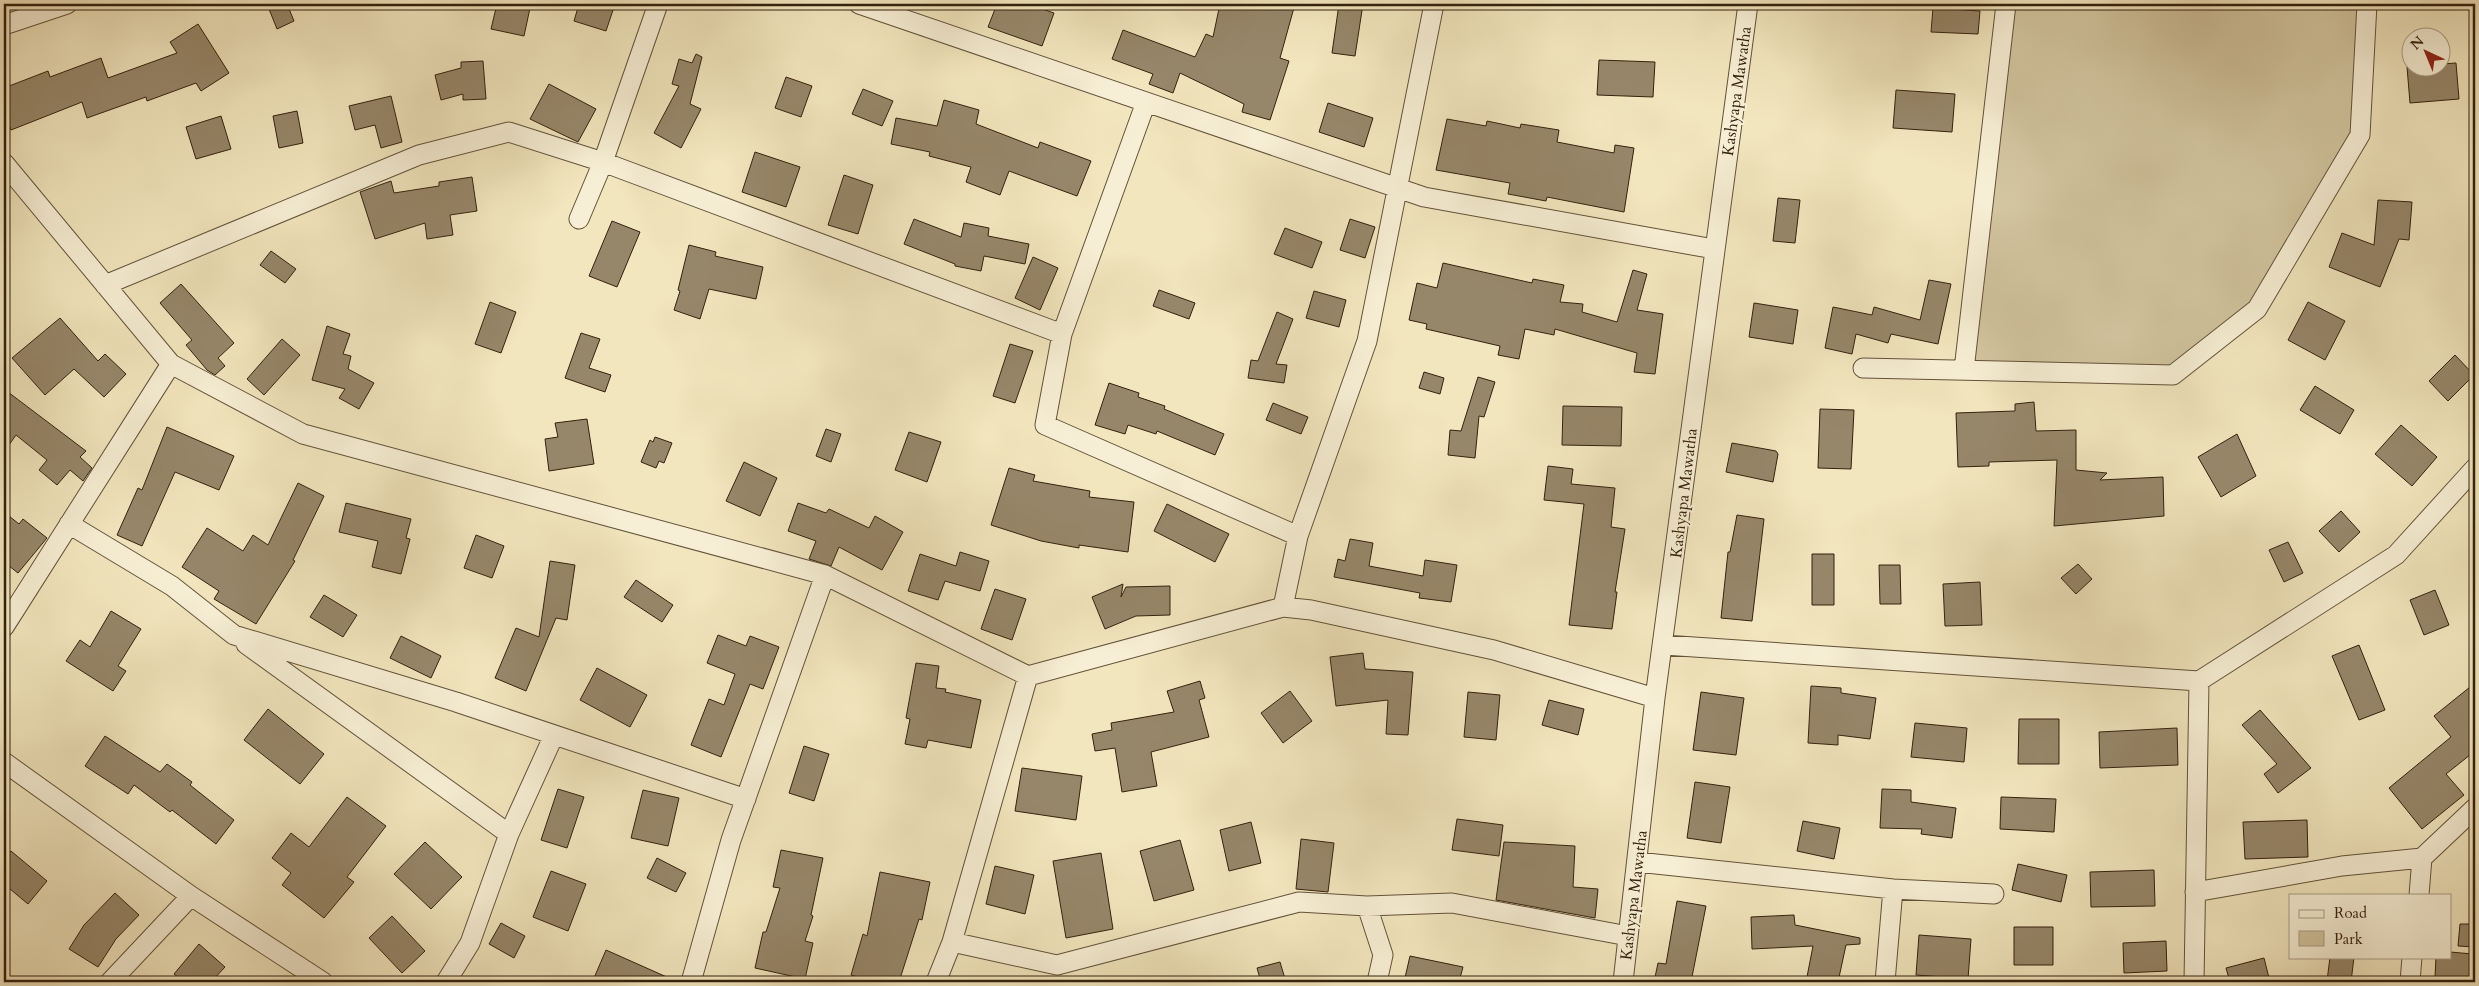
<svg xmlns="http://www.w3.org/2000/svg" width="2479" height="986" viewBox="0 0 2479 986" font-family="Cardo,serif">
  <rect width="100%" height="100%" fill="#f2e6be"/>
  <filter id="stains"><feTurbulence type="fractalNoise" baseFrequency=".004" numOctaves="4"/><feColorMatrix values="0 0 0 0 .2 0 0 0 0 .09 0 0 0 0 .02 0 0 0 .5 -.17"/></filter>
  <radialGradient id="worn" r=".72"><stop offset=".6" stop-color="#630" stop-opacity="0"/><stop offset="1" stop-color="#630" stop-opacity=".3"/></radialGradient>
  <path fill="#d2c5a0" stroke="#837357" d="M2006,4h361l-7,131 -103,174 -84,66 -209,-5z"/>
  <path fill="#97876a" stroke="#34210e" d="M267,4h20l7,17 -17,8z
    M497,4l33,4 -6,28 -33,-7z
    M579,4h36l-9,27 -32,-10z
    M997,4h31l26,9 -12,33 -54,-19z
    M1220,4h75l-15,54 9,3 -19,59 -28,-8 2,-8 -64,-31 -7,20 -24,-9 4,-10 -41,-15 11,-29 72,27 11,-23 7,3z
    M1339,4h24l-8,52 -23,-3z
    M1933,8l47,3 -2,23 -47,-2z
    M198,24l31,49 -28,18 -5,-8 -49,18 -1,-4 -59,21 -5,-16 -71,28 -7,-19v-23l44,-17 2,6 51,-19 7,20 69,-25 -7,-11z
    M696,54l6,3 -12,47 11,5 -20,39 -27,-15 25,-47 -7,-2 7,-25 13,4z
    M1599,60l56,2 -2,35 -56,-2z
    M483,61l3,38 -23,1v-6l-22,6 -6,-25 26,-7v-6z
    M2456,63l3,36 -49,4 -3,-36 35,1v-4z
    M786,77l26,9 -11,31 -26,-9z
    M549,84l47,25 -18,33 -48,-23z
    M863,89l30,12 -11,25 -30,-12z
    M1896,90l59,4 -3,38 -59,-4z
    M391,96l11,46 -21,6 -6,-23 -20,5 -6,-24z
    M944,100l35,10 -3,14 62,24 2,-6 51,19 -14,35 -68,-25 -9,24 -34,-13 5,-15 -42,-11 1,-4 -39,-8 5,-26 41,8z
    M1328,103l45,15 -9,29 -45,-15z
    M297,111l6,32 -24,5 -6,-32z
    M221,116l10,33 -35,10 -10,-32z
    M1447,119l39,7 1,-5 33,7 1,-4 38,6 -2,12 57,11 1,-8 19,3 -10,64 -77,-15 -1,4 -38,-7 2,-11 -74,-13z
    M755,152l45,15 -14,40 -44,-15z
    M844,175l29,10 -15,49 -30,-9z
    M472,177l5,34 -27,4 3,20 -26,4 -2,-16 -50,16 -15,-47 31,-11 3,12 45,-7v-4z
    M1778,198l22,2 -5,43 -22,-2z
    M2378,200l34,2 -3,38 -10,-1 -19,48 -51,-20 13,-34 32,12z
    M914,219l47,18 3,-14 25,5 -1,8 41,8 -4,20 -41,-8 -3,15 -26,-5v-2l-51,-20z
    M1350,219l25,8 -10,31 -25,-8z
    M612,221l28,11 -23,55 -28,-11z
    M1285,228l37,14 -10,26 -38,-14z
    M689,245l27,7 -1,4 48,11 -7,32 -47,-10 -9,30 -26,-9 6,-19 -2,-1z
    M271,251l25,18 -11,14 -25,-18z
    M1033,257l25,11 -18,42 -25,-12z
    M1443,263l89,20 1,-4 31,6 -4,17 23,2 -1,8 35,10 16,-52 14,4 -10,36 26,4 -8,60 -21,-2 3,-19 -82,-24 -1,6 -29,-6 -6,30 -21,-4 2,-9 -74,-17 1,-5 -18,-4 8,-37 20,5z
    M1929,280l22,4 -13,60 -47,-10 -3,9 -32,-9 -4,20 -27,-6 8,-41 39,8 2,-8 46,13z
    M181,284l53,59 -16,15 7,8 -10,9 -8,-5 -21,-25 6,-5 -32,-37z
    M1159,290l36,13 -6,16 -36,-13z
    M1314,291l32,9 -7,27 -33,-9z
    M490,302l26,10 -15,41 -26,-9z
    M2308,302l37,19 -20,39 -37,-20z
    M1754,303l44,7 -5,34 -44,-7z
    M1277,312l16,7 -17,45 11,1 -3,18 -36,-5 3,-18 7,1z
    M60,318l38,43 7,-7 21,20 -22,23 -30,-28 -29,26 -33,-37z
    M327,326l23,8 -7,20 8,2 -3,13 26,14 -15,26 -20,-11 6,-9 -33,-9z
    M581,333l19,6 -11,29 22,7 -6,17 -40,-14z
    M282,339l18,16 -36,40 -17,-16z
    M1010,344l23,7 -18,52 -22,-7z
    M2455,355l19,20 -26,26 -19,-20z
    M1424,372l20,6 -4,16 -21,-6z
    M1478,377l17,5 -11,35 -5,-1 -4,42 -27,-3 2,-25 11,1z
    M1109,383l30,10 -1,4 27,9 -1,3 60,25 -9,21 -58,-24 -1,3 -28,-9 -3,9 -30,-9z
    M2315,386l39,24 -14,24 -40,-24z
    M4,389l82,62 -6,6 12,11 -9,13 -13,-11 -13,15 -18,-15 8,-10 -31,-25 -12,17z
    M2034,402l2,29 40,-1v40l31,3 -7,7 63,-3 1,39 -110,10 3,-66 -68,2v4l-31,1 -2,-54 59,-2v-7z
    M1273,403l35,14 -7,17 -35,-14z
    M1563,406l59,1 -1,39 -59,-1z
    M1820,409l34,1 -3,59 -33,-1z
    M587,419l7,45 -45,7 -4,-32 13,-2 -3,-14z
    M2401,425l36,32 -25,29 -37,-32z
    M167,427l67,29 -15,34 -44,-18 -33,74 -25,-11 21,-47 4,2z
    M826,429l15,5 -10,28 -15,-6z
    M909,432l32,10 -14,40 -32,-12z
    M2237,434l19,42 -35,21 -23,-40z
    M655,437l17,6 -8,20 -5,-2 -3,7 -15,-6 9,-22 3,2z
    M1732,443l44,8 2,3 -5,28 -47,-10z
    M744,462l33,16 -17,38 -34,-15z
    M1548,466l25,3 -2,15 44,4 -4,39 14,2 -10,63h2l-5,37 -43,-4 15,-121 -40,-4z
    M1009,468l26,7 -2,6 57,10 -1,6 45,5 -6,50 -49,-7v3l-38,-7 -50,-16z
    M298,483l26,13 -31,64 2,1 -39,63 -42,-25 5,-8 -37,-24 25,-39 36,23 10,-16 15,10z
    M346,503l65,16 -5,19 4,1 -9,35 -29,-7 6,-26 -39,-9z
    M798,503l28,10 3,-4 40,19 6,-12 28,16 -21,38 -43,-23 -8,19 -22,-7 7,-18 -28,-10z
    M1167,504l62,30 -14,28 -61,-31z
    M2341,511l19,21 -21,20 -20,-21z
    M4,512l15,12 4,-5 24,19 -29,35 -14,-11z
    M1737,515l27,4 -12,102 -31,-3 7,-66h2z
    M476,535l28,11 -12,32 -28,-10z
    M1350,539l23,4 -4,23 54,10 2,-16 32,5 -6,37 -32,-4 1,-5 -86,-16 4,-18 7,2z
    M2288,542l15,31 -19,9 -15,-32z
    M960,552l29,9 -9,30 -35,-10 -7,19 -30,-9 12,-37 36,12z
    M1812,554h22v51h-22z
    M550,561l25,4 -8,55 -11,-2 -30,73 -31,-13 21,-50 23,9z
    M2078,564l14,15 -16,15 -15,-16z
    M1879,565h21l1,39h-21z
    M636,580l37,25 -11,17 -38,-25z
    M1980,582l2,43 -37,1 -2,-42z
    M1123,584l-2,13 5,-10 44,-1v29l-34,1 -31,13 -13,-32z
    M995,589l31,10 -14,41 -31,-11z
    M2435,590l14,35 -25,10 -14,-35z
    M324,595l33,20 -14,22 -33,-20z
    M111,611l30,18 -23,37 8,5 -13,20 -47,-30 14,-21 10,7z
    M718,635l28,11 4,-10 29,11 -16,42 -13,-5 -29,73 -30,-12 18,-46 15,6 11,-31 -28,-11z
    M401,636l40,20 -10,22 -41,-20z
    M2359,645l26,65 -26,10 -27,-64z
    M1363,653l2,16 48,3 -5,63 -22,-1 2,-34 -52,6 -6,-49z
    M916,663l23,3 -3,22 10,1 -1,3 36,8 -10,48 -43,-8 -2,8 -21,-4 5,-25 -4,-1z
    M597,668l50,27 -17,32 -50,-27z
    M1200,681l5,17 -6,2 10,37 -58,15 6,34 -35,6 -7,-44 -20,3 -3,-17 20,-4 -1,-7 63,-11 -7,-21z
    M2475,683v68l-29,23 18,21 -42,34 -33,-41 62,-51 -17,-21z
    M1811,686l30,2v5l35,5 -6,41 -32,-4v10l-30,-2z
    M1290,691l22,30 -29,22 -22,-30z
    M1468,692l32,3 -4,45 -32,-3z
    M1701,692l43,6 -8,57 -43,-5z
    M1549,700l35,9 -6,26 -36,-10z
    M268,709l56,45 -24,30 -56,-44z
    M2260,710l51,58 -33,25 -14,-19 13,-10 -35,-39z
    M2019,719h40v45h-41z
    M1915,723l52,5 -3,34 -53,-5z
    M2177,728l1,37 -78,3 -1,-36z
    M105,736l55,36 7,-8 25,18 -2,3 44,35 -18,24 -44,-34 -2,2 -36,-27 -6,9 -43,-28z
    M804,746l25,8 -15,47 -25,-8z
    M1022,768l60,8 -6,44 -61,-9z
    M1695,782l35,5 -9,56 -34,-5z
    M558,789l26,8 -17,51 -26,-8z
    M1882,789l29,1v12l45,6 -4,30 -31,-4 1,-5 -42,-1z
    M643,790l36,8 -11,48 -37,-8z
    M347,797l39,29 -39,51 7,5 -30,36 -42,-33 9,-12 -19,-15 19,-25 18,14z
    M2001,797l55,2 -2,33 -54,-3z
    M1457,819l46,6 -4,31 -47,-6z
    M2307,820l1,37 -63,2 -2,-37z
    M1803,821l37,7 -6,31 -37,-8z
    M1251,822l10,41 -32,8 -9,-41z
    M1301,839l33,4 -6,49 -32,-3z
    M1180,840l14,50 -40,11 -14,-50z
    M425,842l37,35 -31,32 -37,-35z
    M1504,842l71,4 -2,41 25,2 -3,29 -99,-18z
    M781,850l42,8 -12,57 2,1 -8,25 8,2 -8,36 -50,-11 8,-36h3l14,-44 -7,-1z
    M11,851l36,30 -19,23 -24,-20v-24z
    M1101,853l12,76 -47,9 -13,-77z
    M657,858l29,15 -10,19 -29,-14z
    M2018,864l49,11 -6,27 -49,-12z
    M995,866l39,9 -9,39 -39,-10z
    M2154,870l1,36 -64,1 -1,-35z
    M551,871l35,13 -18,47 -35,-14z
    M880,872l50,10 -8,38 -3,-1 -20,63h-24l-24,-7 12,-41 4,2z
    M115,893l24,22 -23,24 -18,28 -29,-18 15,-24z
    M1677,901l29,5 -15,76h-37l4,-19 8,1z
    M1794,915l1,10 65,13v6l-14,1 -8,37h-32l7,-36 -61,3 -1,-32z
    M392,916l33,35 -23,22 -33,-35z
    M501,923l24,13 -11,22 -25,-14z
    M2460,924h15v23l-17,-1z
    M2014,927h39v38h-39z
    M1919,935l52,4 -3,40 -52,-4z
    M2166,941l1,30 -43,2 -1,-30z
    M199,944l26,23 -14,15h-27l-10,-8z
    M606,950l72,32h-74l-10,-4z
    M2450,952l23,2 -2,26 -36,-3 1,-20h14z
    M1410,956l53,11 -4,15h-55z
    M2330,957h24l-3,25 -24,-1z
    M2264,958l6,24h-40l-4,-14z
    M1280,962l6,20h-25l-4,-14z"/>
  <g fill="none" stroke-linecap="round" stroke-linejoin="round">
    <defs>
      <path id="street" d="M859,4l565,193 290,52
        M4,25l63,-21
        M1146,102l-84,232 -17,91 253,111
        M4,163l167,201 -167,263
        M579,219l24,-57 55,-158
        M105,285l314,-130 90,-23 94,30 459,172
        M171,364l132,70 522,141 203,101 255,-69 15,-71 69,-195 67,-337
        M1863,368l310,7 84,-66 103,-174 7,-131
        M1964,370l42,-366
        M69,524l103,62 62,49 222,67 290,97
        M1283,607l28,3 183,40 161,48
        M246,644l263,190 -39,109 -24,39
        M1664,645l535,36 197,-126 79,-87
        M4,762l187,134 132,86
        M509,834l45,-99
        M1637,862l256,27 -8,93
        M1893,889l101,5
        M2195,892l147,-26 80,-8
        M2419,895l3,-37 53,-50
        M1367,906l85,-3 176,33
        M952,942l105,23 242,-63 68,4 16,49 -6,27
        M110,982l81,-86
        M691,982l40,-142 94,-265
        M936,982l16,-40 76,-266
        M1623,982l32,-284 93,-694
        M2194,982l5,-301
        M2410,982l2,-25"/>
    </defs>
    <use href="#street" stroke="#64523a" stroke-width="21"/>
    <use href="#street" stroke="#f7efd5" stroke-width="19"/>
  </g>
  <g text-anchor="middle" stroke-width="4" stroke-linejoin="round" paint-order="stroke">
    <g font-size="16" fill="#34210e" stroke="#f7efd5">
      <text transform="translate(1736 91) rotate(-82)" y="6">Kashyapa Mawatha</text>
      <text transform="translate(1683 493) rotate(-83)" y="6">Kashyapa Mawatha</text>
      <text transform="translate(1633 895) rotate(-83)" y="6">Kashyapa Mawatha</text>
    </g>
  </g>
  <rect width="2479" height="986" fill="none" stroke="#f2e6be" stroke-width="20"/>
  <rect x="5" y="5" width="2469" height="976" fill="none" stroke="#34210e" stroke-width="2.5"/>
  <rect x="10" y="10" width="2459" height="966" fill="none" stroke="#34210e"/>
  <rect x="2289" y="894" width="162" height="65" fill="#f7efd5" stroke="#a99d85"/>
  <rect x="2299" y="910" width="25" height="8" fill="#f7efd5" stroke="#a99d85"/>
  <text x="2334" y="918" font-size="15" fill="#34210e">Road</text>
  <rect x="2299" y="931" width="25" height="15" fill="#d2c5a0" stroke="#a99d85"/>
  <text x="2334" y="944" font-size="15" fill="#34210e">Park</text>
  <g transform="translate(2426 52) rotate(316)"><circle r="24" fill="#f7efd5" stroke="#a99d85"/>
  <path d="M0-4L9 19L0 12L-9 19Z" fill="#8f2418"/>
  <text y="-8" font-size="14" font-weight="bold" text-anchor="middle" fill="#34210e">N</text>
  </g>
  <rect width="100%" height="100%" filter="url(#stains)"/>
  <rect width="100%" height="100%" fill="url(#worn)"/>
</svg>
